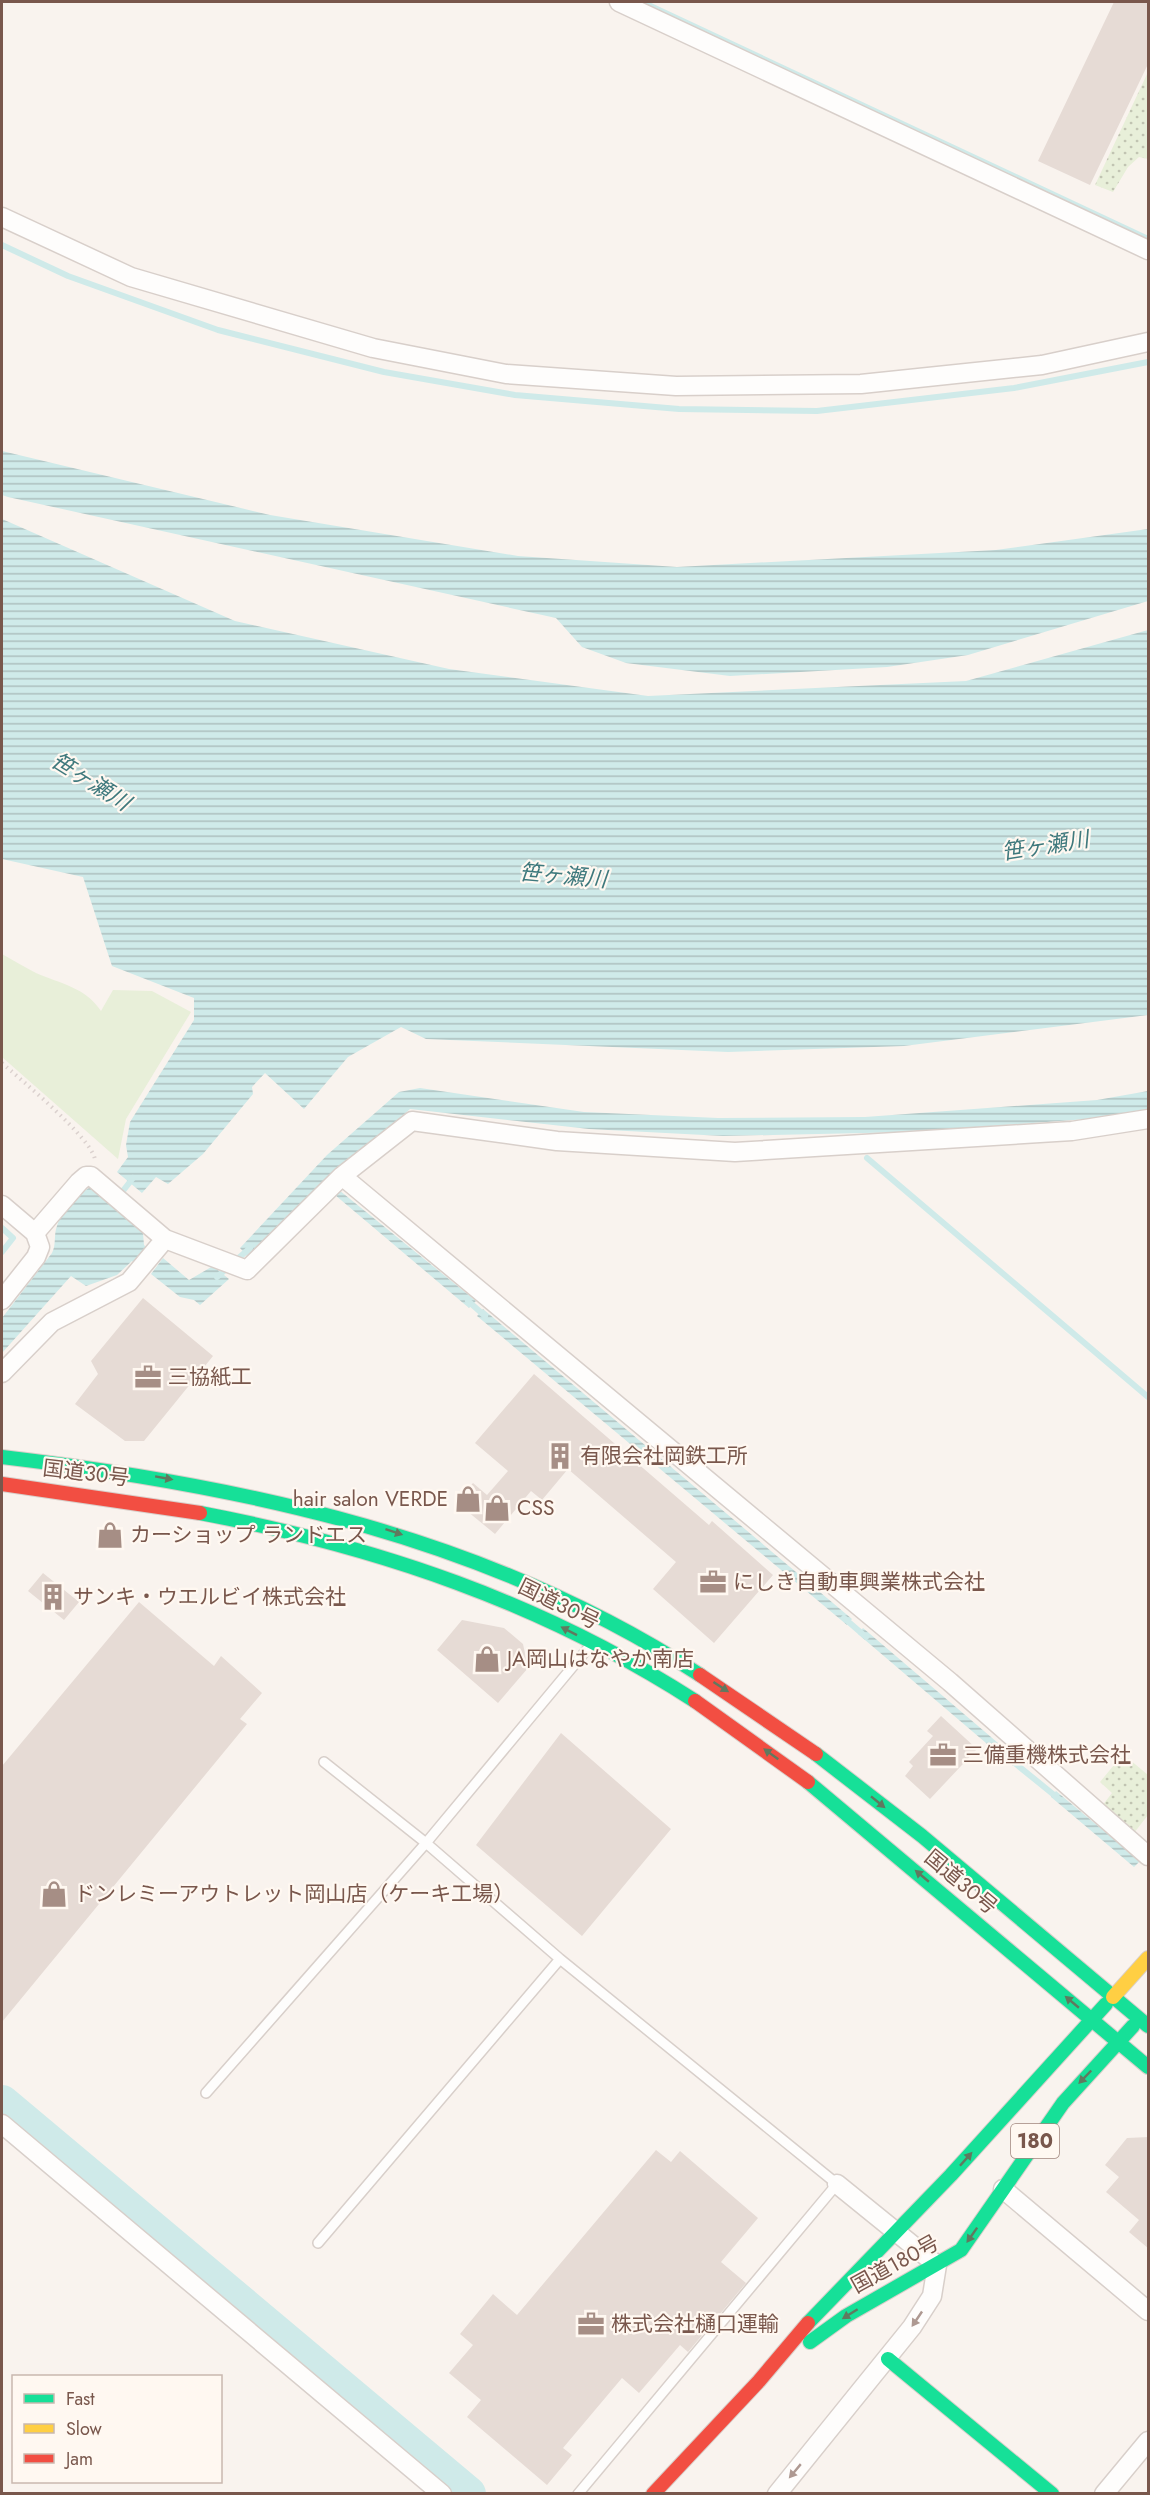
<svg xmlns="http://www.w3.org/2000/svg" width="1150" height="2495" viewBox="0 0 1150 2495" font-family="Jost,'Noto Sans JP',sans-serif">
  <defs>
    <pattern id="grass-dots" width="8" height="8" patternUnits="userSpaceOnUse" patternTransform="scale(1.5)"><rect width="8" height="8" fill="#e8efd9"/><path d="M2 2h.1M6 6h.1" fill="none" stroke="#c1c4b2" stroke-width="1.8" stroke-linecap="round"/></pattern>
    <pattern id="water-rules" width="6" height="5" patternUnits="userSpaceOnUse" patternTransform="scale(1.5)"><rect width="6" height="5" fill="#cfeae9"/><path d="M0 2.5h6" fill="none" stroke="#adc0bf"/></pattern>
  </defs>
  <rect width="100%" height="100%" fill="#f9f3ee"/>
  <path fill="url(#grass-dots)" d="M1148,72v87l-9,-2 -11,10 -15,25 -18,-7z
    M1123,1754l25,21v40l-14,18 -32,-27 10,-13 -12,-11z"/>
  <path fill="#e8efd9" d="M2,954c11,6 22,13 34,19 25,11 49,14 65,38l12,-21 39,1 39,21 -65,107 -8,40 -116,-102z"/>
  <path fill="url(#water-rules)" d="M2,451l268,64 248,41 159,11 319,-17 152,-21v72l-180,54 -81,12 -157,9 -104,-13 -44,-16 -26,-29 -548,-121 -6,-2z
    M2,519l233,102 214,48 199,27 318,-15 182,-51v385l-244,31 -176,6 -302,-13 -25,-12 -53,30 -44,52 -39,-36 -13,14 1,7 -50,60 -35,30 -12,-7 -14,16 -25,-21 11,-15 -2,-12 4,-23 64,-102v-22l-82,-32 -29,-89 -81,-18z
    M420,1088l164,24 134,6 147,-1 232,-17 51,-9v18l-48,9 -191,14 -186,4 -134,-7 -179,-20 -161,149 -9,-10 87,-93 72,-63z
    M89,1188h13l40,34 2,23 4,4 -12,15 -4,-3 -15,14 -31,11 -15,-10 -69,77v-35l50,-65c4,-8 2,-15 4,-24 5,-18 17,-32 33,-41z
    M339,1190l137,111 -7,7 -134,-113z
    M163,1258l26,22 24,-14 16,13 -29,26 -6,-5 -14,-3 -29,-23z
    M483,1309l369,310 -5,6 -370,-309z
    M863,1628l155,132 -5,6 -155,-132z
    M1056,1791l84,70 -6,6 -83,-70z"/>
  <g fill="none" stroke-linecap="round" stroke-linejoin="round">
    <path stroke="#cfeae9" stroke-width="6" d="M642,2l506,237
      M2,245l66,31 150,54 166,42 131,23 164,14 138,2 197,-23 134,-26
      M867,1158l281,239
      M119,1196l14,-18
      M2,1228l11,10 -11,14
      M217,1277l33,-29
      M468,1301l17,15
      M844,1618l22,19
      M1011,1760l48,39"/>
    <path stroke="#cfeae9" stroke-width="36" d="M2,2103l466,391"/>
  </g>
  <path fill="#e6dbd5" d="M1114,2h35v60l-59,123 -52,-24z
    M143,1298l70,58 -69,85h-19l-50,-37 23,-30 -7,-13z
    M534,1374l175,151 3,-4 61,54 -59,68 -61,-54 23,-27 -108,-93 -26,31 -11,-9 -36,43 -39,-32 17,-19 14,12 21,-24 -33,-28z
    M43,1573l36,29 -15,18 -36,-29z
    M139,1602l75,64 7,-10 41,37 -22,26 7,5 -245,298v-256z
    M462,1620l42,8 19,16 5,24 -30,35 -61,-53z
    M941,1716l36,33 -47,50 -25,-23 8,-10 -4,-4 24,-26 -6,-5z
    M561,1733l110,96 -89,107 -106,-91z
    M1149,2137v112l-20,-17 10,-12 -33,-28 13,-15 -14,-12 22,-27z
    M656,2150l15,12 9,-11 78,67 -37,44 25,21 -58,69 -8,-7 -41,48 -17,-15 -59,70 9,7 -25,30 -80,-68 14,-17 -32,-27 24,-28 -13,-11 33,-40 24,21z"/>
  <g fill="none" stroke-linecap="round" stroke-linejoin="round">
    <defs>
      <path id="lane" d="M324,1762l102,81 134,116 277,225 -259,310
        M206,2093l220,-250 163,-196
        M318,2243l242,-284"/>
      <path id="street" d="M619,2l529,248
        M2,217l129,60 242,71 133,26 170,12 185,-2 181,-19 106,-23
        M342,1176l70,-55 145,20 178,11 337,-21 76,-12
        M2,1205l33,28 5,14 -4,10 -34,43
        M35,1233l44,-51 7,-6h5l74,63 82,31 95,-94 608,506 198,174
        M2,1373l50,-51 77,-40 36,-43
        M2,2124l440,370
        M1003,2189l145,122
        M777,2494l135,-167 20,-31 5,-31 -100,-81
        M1104,2494l44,-53"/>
      <path id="fast" d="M2,1457c245,29 488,81 698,218
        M200,1513c178,34 341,89 495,188
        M816,1754l106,82 226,190
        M808,1782l340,285
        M808,2323l143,-148 155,-171
        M810,2342l36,-26 115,-66 102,-147 70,-77
        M888,2359l164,135"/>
      <path id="slow" d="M1113,1997l35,-39"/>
      <path id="jam" d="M2,1484l198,29
        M700,1675l116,79
        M695,1701l113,81
        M653,2494l106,-113 49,-58"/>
    </defs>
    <use href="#lane" stroke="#d8cfca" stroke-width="12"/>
    <use href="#street" stroke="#d8cfca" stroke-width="21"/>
    <use href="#fast" stroke="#d8cfca" stroke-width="16"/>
    <use href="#slow" stroke="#d8cfca" stroke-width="16"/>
    <use href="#jam" stroke="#d8cfca" stroke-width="16"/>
    <path stroke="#dbd1ce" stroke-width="4" stroke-dasharray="1.5 4.5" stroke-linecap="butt" d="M2,1063c18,16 91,76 93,97"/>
    <use href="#lane" stroke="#fefdfc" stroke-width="9"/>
    <use href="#street" stroke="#fefdfc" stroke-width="18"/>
    <use href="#fast" stroke="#16e098" stroke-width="14"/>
    <use href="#slow" stroke="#ffcf43" stroke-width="14"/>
    <use href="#jam" stroke="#f24e42" stroke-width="14"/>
  </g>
  <defs><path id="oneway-solid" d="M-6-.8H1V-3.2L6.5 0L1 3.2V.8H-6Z" transform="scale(1.5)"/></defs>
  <g fill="#60795f">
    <use href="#oneway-solid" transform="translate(164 1478) rotate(10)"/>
    <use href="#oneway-solid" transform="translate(394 1532) rotate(18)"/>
    <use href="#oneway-solid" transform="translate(569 1631) rotate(-153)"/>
    <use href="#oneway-solid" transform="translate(721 1687) rotate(33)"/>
    <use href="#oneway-solid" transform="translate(771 1754) rotate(-144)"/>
    <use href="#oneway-solid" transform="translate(878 1802) rotate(39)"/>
    <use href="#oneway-solid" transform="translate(922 1876) rotate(-140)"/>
    <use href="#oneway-solid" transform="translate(1072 2002) rotate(-140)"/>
    <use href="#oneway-solid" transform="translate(1085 2077) rotate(134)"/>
    <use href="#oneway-solid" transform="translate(966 2159) rotate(-48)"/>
    <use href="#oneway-solid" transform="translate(972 2235) rotate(125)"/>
    <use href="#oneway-solid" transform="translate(850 2314) rotate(148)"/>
  </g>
  <g fill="#ae9992">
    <use href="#oneway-solid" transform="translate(917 2319) rotate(124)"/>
    <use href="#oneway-solid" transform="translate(795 2471) rotate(130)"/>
  </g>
  <defs>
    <symbol id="office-bare" viewBox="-9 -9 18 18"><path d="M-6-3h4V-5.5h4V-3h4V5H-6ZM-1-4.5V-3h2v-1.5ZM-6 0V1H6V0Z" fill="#a68e85" stroke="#fff8f1" stroke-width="2.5" paint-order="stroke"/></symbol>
    <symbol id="building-bare" viewBox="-9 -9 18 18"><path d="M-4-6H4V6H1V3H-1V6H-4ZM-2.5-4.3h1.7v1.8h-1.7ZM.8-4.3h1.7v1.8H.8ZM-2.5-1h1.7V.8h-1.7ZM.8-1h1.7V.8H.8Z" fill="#a68e85" stroke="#fff8f1" stroke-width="2.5" paint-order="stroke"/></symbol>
    <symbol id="shop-bare" viewBox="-9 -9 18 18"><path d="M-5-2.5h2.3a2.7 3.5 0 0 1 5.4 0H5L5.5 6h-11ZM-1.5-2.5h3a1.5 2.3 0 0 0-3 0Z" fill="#a68e85" stroke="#fff8f1" stroke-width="2.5" paint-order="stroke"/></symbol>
  </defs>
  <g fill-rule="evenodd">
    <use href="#office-bare" x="129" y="1358" width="38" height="38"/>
    <use href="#building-bare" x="541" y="1437" width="38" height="38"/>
    <use href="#shop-bare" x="449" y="1480" width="38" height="38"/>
    <use href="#shop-bare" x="478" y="1489" width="38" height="38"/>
    <use href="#shop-bare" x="91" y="1516" width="38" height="38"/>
    <use href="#office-bare" x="694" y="1563" width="38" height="38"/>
    <use href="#building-bare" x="34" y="1578" width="38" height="38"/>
    <use href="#shop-bare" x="468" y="1640" width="38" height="38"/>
    <use href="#office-bare" x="924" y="1736" width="38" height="38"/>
    <use href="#shop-bare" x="35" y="1875" width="38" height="38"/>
    <use href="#office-bare" x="572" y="2305" width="38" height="38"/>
  </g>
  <g text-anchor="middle" stroke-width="4.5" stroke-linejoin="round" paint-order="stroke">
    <rect fill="#fff8f1" stroke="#a1877e" stroke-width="1.5" x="1011" y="2124" width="48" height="34" rx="4.5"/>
    <g font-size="20" font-weight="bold" fill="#79574c">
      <text x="1035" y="2148">180</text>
    </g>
    <g font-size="21" fill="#79574c" stroke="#fff8f1" text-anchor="start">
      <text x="168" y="1384">三協紙工</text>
      <text x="580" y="1463">有限会社岡鉄工所</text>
      <text x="448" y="1506" text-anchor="end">hair salon VERDE</text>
      <text x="517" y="1515">CSS</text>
      <text x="130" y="1542">カーショップ ランドエス</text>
      <text x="733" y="1589">にしき自動車興業株式会社</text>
      <text x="73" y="1604">サンキ・ウエルビイ株式会社</text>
      <text x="507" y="1666">JA岡山はなやか南店</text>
      <text x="963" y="1762">三備重機株式会社</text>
      <text x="74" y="1901">ドンレミーアウトレット岡山店（ケーキ工場）</text>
      <text x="611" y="2331">株式会社樋口運輸</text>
    </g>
    <g font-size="21" fill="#79574c" stroke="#fff8f1">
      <text transform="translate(86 1473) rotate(7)" y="7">国道30号</text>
      <text transform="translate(559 1604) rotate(26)" y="7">国道30号</text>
      <text transform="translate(961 1882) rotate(40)" y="7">国道30号</text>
      <text transform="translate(895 2264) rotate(-29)" y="7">国道180号</text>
    </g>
    <g font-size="22" font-style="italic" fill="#3f797d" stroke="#fff8f1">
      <text transform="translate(91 781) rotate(32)" y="8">笹ヶ瀬川</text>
      <text transform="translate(1045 845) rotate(-9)" y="8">笹ヶ瀬川</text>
      <text transform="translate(563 875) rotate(5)" y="8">笹ヶ瀬川</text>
    </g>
  </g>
  <rect width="1150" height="2495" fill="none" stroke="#79574c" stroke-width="6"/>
  <rect x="12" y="2375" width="210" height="108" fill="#fff8f1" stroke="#c9b8af" stroke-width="1.5"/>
  <rect x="24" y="2394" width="30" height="9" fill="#16e098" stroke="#c9b8af" stroke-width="1.5"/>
  <text x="66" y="2405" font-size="18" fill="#79574c">Fast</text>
  <rect x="24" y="2424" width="30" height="9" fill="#ffcf43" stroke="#c9b8af" stroke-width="1.5"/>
  <text x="66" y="2435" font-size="18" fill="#79574c">Slow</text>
  <rect x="24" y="2454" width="30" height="9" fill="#f24e42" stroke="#c9b8af" stroke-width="1.5"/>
  <text x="66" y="2465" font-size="18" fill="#79574c">Jam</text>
</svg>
